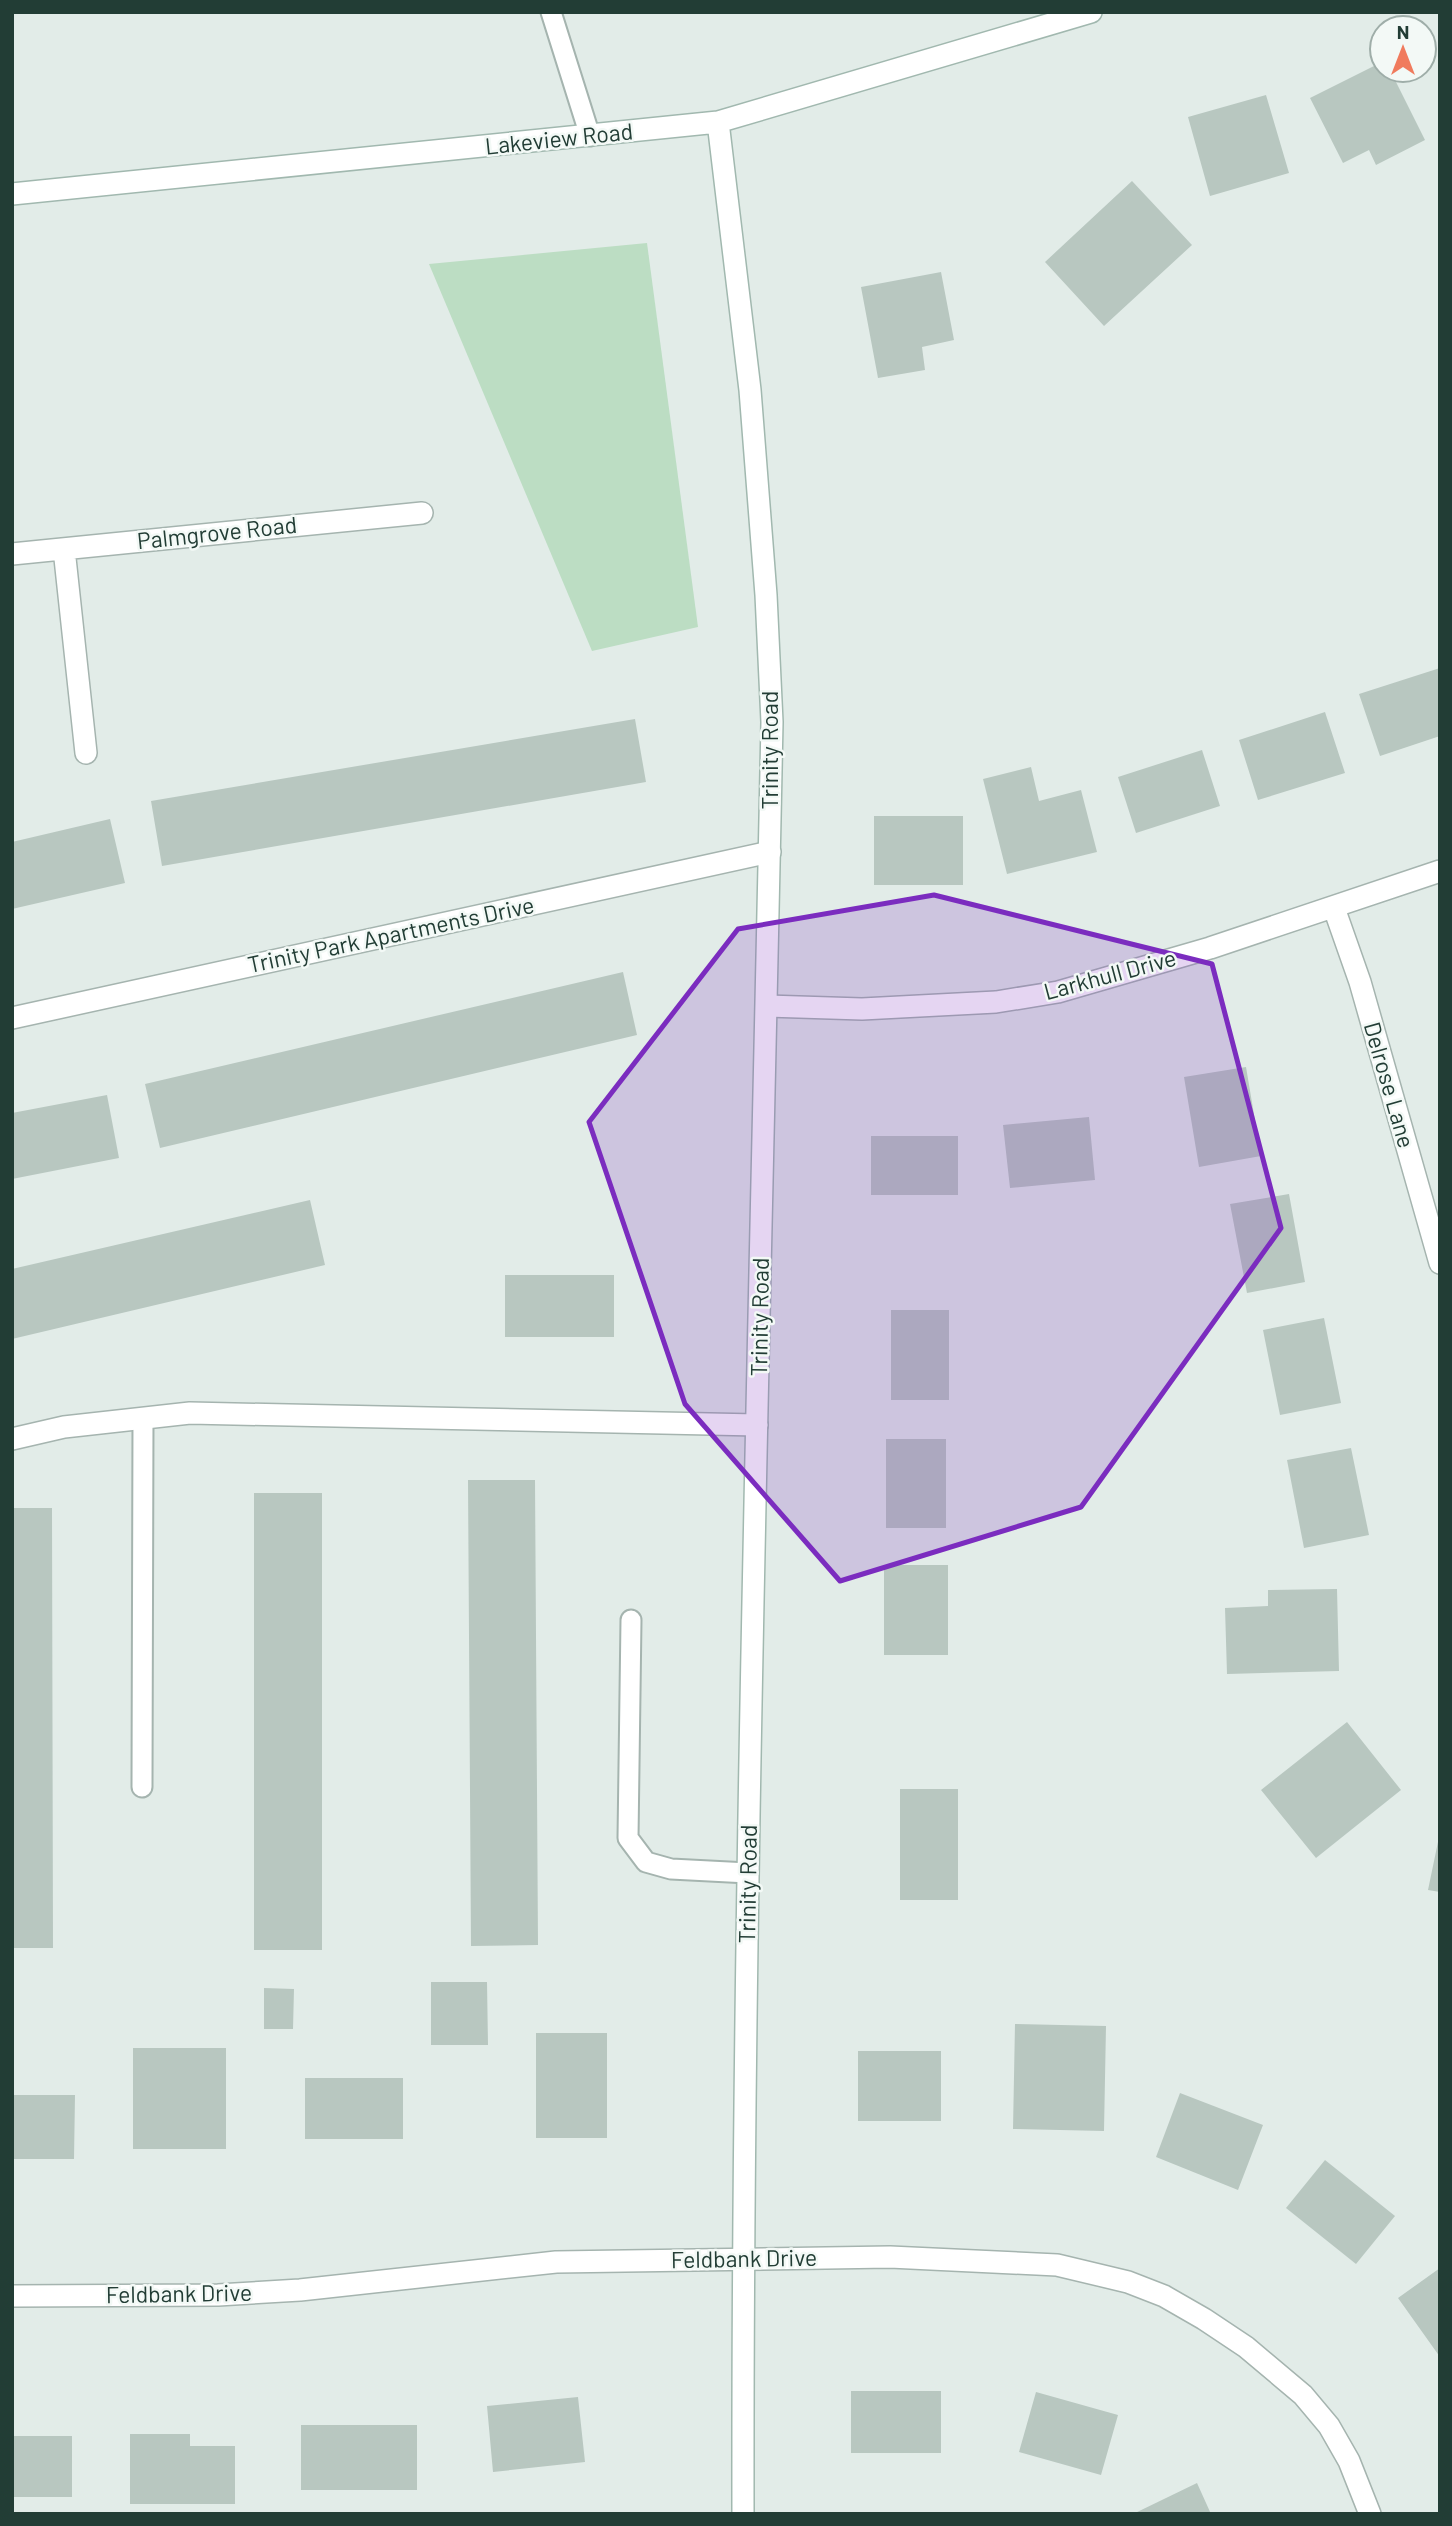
<svg xmlns="http://www.w3.org/2000/svg" width="1452" height="2526" viewBox="0 0 1452 2526" font-family="Barlow,sans-serif">
  <rect width="100%" height="100%" fill="#e2ece8"/>
  <path fill="#bcddc3" d="M647,243l51,384 -106,24 -163,-387z"/>
  <path fill="#b8c7c0" d="M1382,62v8h8l35,70 -49,25 -7,-15 -26,13 -33,-65z
    M1266,95l23,78 -79,23 -22,-79z
    M1132,181l60,64 -88,81 -59,-64z
    M941,272l13,68 -32,7 3,23 -47,8 -17,-91z
    M1440,668v68l-60,20 -21,-62z
    M1325,712l20,61 -87,27 -19,-60z
    M635,719l11,63 -484,84 -11,-65z
    M1202,750l18,56 -84,27 -18,-56z
    M1031,767l8,34 42,-11 16,62 -90,22 -24,-95z
    M874,816h89v69h-89z
    M110,819l15,64 -113,26v-67z
    M623,972l14,63 -477,113 -15,-64z
    M1246,1067l15,89 -62,11 -15,-90z
    M107,1095l12,63 -107,21v-66z
    M1089,1117l6,63 -85,8 -7,-63z
    M871,1136h87v59h-87z
    M1289,1194l16,88 -58,11 -17,-89z
    M310,1200l15,65 -313,74v-70z
    M505,1275h109v62h-109z
    M891,1310h58v90h-58z
    M1324,1318l17,85 -61,12 -17,-85z
    M886,1439h60v89h-60z
    M1351,1448l18,87 -65,13 -17,-88z
    M468,1480h67l3,465 -67,1z
    M254,1493h68v457h-68z
    M12,1508h40l1,440h-41z
    M884,1565h64v90h-64z
    M1337,1589l2,82 -112,3 -2,-66 43,-2v-16z
    M1347,1722l54,68 -85,68 -55,-68z
    M900,1789h58v111h-58z
    M1439,1837l1,1v54l-12,-2z
    M431,1982h56l1,63h-57z
    M264,1988l30,1 -1,40h-29z
    M1015,2024l91,2 -2,105 -91,-2z
    M536,2033h71v105h-71z
    M133,2048h93v101h-93z
    M858,2051h83v70h-83z
    M305,2078h98v61h-98z
    M1180,2093l83,32 -25,65 -82,-33z
    M12,2095h63l-1,64h-62z
    M1325,2160l70,56 -39,48 -70,-56z
    M1440,2268v89l-42,-59z
    M851,2391h90v62h-90z
    M1036,2392l82,23 -17,60 -82,-23z
    M578,2397l7,65 -92,10 -6,-66z
    M301,2425h116v65h-116z
    M130,2434h60v12h45v58h-105z
    M12,2436h60v61h-60z
    M1197,2483l14,31h-78z"/>
  <g fill="none" stroke-linecap="round" stroke-linejoin="round">
    <defs>
      <path id="lane" d="M551,12l39,124
        M631,1620l-3,218 18,24 25,7 77,4
        M142,1787l1,-368"/>
      <path id="street" d="M64,549l22,204
        M12,554l410,-41
        M1334,908l26,74 80,281
        M767,1006l95,3 134,-7 62,-10 152,-44 230,-77
        M12,1018l758,-166
        M12,1439l52,-12 126,-14 567,12
        M12,2296l206,-1 82,-5 256,-28 334,-5 167,8 71,17 36,14 40,23 42,28 57,48 26,31 20,35 21,53"/>
      <path id="secondary" d="M718,122l32,268 16,205 6,127c-12,597 -30,1194 -29,1792
        M12,194l706,-72 373,-110"/>
    </defs>
    <use href="#lane" stroke="#a5b4af" stroke-width="23"/>
    <use href="#street" stroke="#a5b4af" stroke-width="24"/>
    <use href="#secondary" stroke="#a1b8af" stroke-width="24"/>
    <use href="#lane" stroke="#fff" stroke-width="19"/>
    <use href="#street" stroke="#fff" stroke-width="21"/>
    <use href="#secondary" stroke="#fff" stroke-width="21"/>
  </g>
  <path fill="#7b2cbf" fill-opacity="0.2" stroke="#7b2cbf" stroke-width="5" stroke-linejoin="round" d="M934,895l278,69 69,264 -200,279 -241,74 -155,-177 -96,-282 149,-193z"/>
  <g text-anchor="middle" stroke-width="5" stroke-linejoin="round" paint-order="stroke">
    <g font-size="23" fill="#223d35" stroke="#f3f9f6">
      <text transform="translate(559 139) rotate(-6)" y="8">Lakeview Road</text>
      <text transform="translate(217 533) rotate(-6)" y="8">Palmgrove Road</text>
      <text transform="translate(770 750) rotate(-90)" y="8">Trinity Road</text>
      <text transform="translate(391 935) rotate(-12)" y="8">Trinity Park Apartments Drive</text>
      <text transform="translate(1110 975) rotate(-15)" y="8">Larkhull Drive</text>
      <text transform="translate(1389 1085) rotate(74)" y="8">Delrose Lane</text>
      <text transform="translate(760 1317) rotate(-89)" y="8">Trinity Road</text>
      <text transform="translate(748 1884) rotate(-89)" y="8">Trinity Road</text>
      <text transform="translate(744 2259) rotate(-1)" y="8">Feldbank Drive</text>
      <text transform="translate(179 2294) rotate(-1)" y="8">Feldbank Drive</text>
    </g>
  </g>
  <rect width="1452" height="2526" fill="none" stroke="#223d35" stroke-width="28"/>
  <g transform="translate(1403 49)"><circle r="33" fill="#f3f9f6" stroke="#9faea9" stroke-width="2"/>
  <path d="M0-5L12 26L0 18L-12 26Z" fill="#f07b5d"/>
  <text y="-10" font-size="19" font-weight="bold" text-anchor="middle" fill="#223d35">N</text>
  </g>
</svg>
